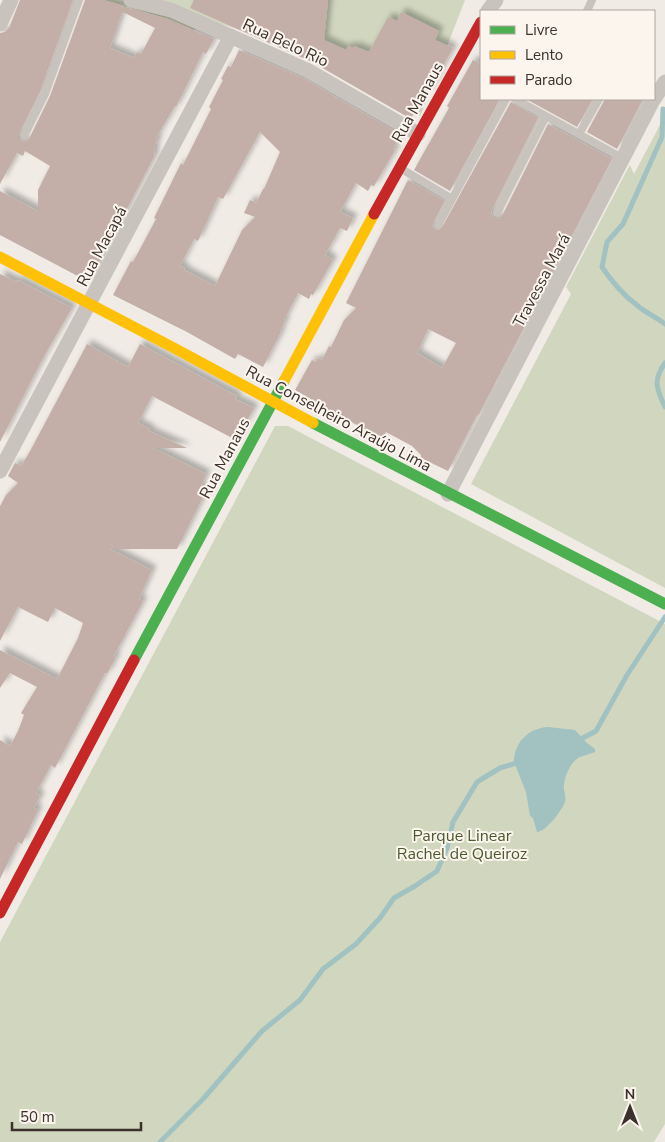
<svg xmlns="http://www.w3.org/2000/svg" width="665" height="1142" viewBox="0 0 665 1142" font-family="'Nunito Sans',sans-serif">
  <defs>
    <filter id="shadow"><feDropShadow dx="4.5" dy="-4.5" stdDeviation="2.5" flood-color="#0004"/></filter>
  </defs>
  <rect width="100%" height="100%" fill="#f0ebe5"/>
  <path fill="#d1d6bf" d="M90,0h375l-45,116 -123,-68 -76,-24 -14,1 -20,8 -39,-9 -30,-14z
    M665,121v467l-194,-104 100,-190 -5,-7 60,-115 4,-7 4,9 27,-51z
    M275,426h13l377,198v500l-11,18h-654v-200z"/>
  <path fill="#a1c2c1" d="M548,727l27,3 12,13 8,6v3c-9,4 -17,3 -23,12 -5,7 -9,17 -8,26 1,4 2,8 1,12 -3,8 -19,30 -28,30l-4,-14 -3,-2 -4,-24 -12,-30c0,-20 15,-34 34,-35z"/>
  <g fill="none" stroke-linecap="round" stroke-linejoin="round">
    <path stroke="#a1c2c1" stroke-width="5" d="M663,109l-1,28 -39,87 -16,18 -5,25c10,15 21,28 36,39 8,7 18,11 27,18
      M665,363c-12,17 -9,25 0,44
      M577,741l19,-10 31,-56 38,-58
      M160,1142l43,-43 59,-68 38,-31 23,-31 33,-25 24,-26 14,-20 21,-12 22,-15 10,-23 6,-26 24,-40 23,-14 20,-6"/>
  </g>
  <path fill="#c3afa7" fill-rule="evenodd" filter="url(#shadow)" d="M20,0h53l-33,92 -21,42v5l5,3 5,-3 21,-43 35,-96h18l21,6 -14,42 24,10 3,-6 4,2 14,-26 -32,-16 2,-5 43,12 46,20 -8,15 -3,-2 -27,55 -1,-1 -19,32 2,2 -3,4 -1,13 -65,125 -89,-47v-44l38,20v-21l12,-24 -25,-15 -2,5 -6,-3 -17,31v-151l5,-1 4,-4z
    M194,0h134l-4,40 22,10 2,-4 6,2v-2l15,6 19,-35 9,4 4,-9 38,19 -4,9 18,8 -25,45 -4,-1 -13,27 -99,-57 -122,-54z
    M239,50l64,28 98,57 -8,14 2,1 -21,36 -3,-1 -3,6 -12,-8 -16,29 13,6 -6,13 -7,-3 -15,27 8,5 -20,35 -2,-1 -2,5 -11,-6 -14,27 1,1 -5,11h1l-18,35 -25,-13 -3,5 -48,-27 -74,-37 18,-34 2,1 23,-43 -2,-1 27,-55 2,2 28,-56 -2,-2 14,-27 -2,-1 7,-13 3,1zM260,132l20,20 -16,37h-1l-7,14 -6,-3 -6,13 11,4 -13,13 -27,56 -31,-16 1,-2 -5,-2 14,-27 4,2 20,-44 5,2z
    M473,60l8,4v35h19l-50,92 -36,-21 35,-62 -2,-2z
    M526,99h67l-16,28z
    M605,99h38l-26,50 -30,-17z
    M511,102l27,16 -46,92 -1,4 3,4 4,1 4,-3 46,-92 64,35 -134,257 -1,-1 -29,56 -27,-13v-3l-9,-9 -26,-14 -3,6 -11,-6v1l-62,-33 1,-1 -16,-9 17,-30 4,2 2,-4 4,2 7,-14 2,1 13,-27 12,-12 -10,-5 62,-123 37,21 -13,24 4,5 5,-1zM428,329l28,14 -14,25 -25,-15z
    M0,274l17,8 1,-2 54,28 -29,50 -43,84z
    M87,344l41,23 12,-23 97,52 -2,3 19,9 -18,32 -84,-44 -14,27 12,6 -1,2 38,17h-34l53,26 -6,14 6,3 -29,58h-67l42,21 -13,29 4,2 -29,55 2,1 -9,17 -2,-1 -50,95 -4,-3 -15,28 4,3 -6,12 4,2 -16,34 -4,-2 -18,37v-139l10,6 8,-15 6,-16 -3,-2 16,-26 -27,-14 -10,15v-38l57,29 21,-41 5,-15 -28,-15 -7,14 -30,-15 -18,34v-135l6,-11 12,-12 -10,-7 7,-13 6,3 8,-13z"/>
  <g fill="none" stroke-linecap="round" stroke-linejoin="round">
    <path stroke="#c9c3be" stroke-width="8" d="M587,11l5,-11
      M515,99l109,60
      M579,134l20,-35
      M24,136l21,-42 34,-94
      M400,168l52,31
      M497,213l49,-97
      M438,225l68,-126"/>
    <path stroke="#c9c3be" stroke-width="15" d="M131,0l40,10 136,60 111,64
      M488,11l8,-11
      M0,24l11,-24
      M0,471l231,-435
      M448,494l204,-392 13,-20"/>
    <path stroke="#4caf50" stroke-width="11" d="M313,423l352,181
      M134,660l150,-279"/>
    <path stroke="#ffc107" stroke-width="11" d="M0,257l174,91 139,75
      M284,381l90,-167"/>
    <path stroke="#c62828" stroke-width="11" d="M374,214l107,-192
      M0,913l134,-253"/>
  </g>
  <g text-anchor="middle" stroke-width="4" stroke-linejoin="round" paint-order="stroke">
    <g font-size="16" fill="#3b302b" stroke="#fbf5ee">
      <text transform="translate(286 42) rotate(25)" y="6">Rua Belo Rio</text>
      <text transform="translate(417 102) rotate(-61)" y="6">Rua Manaus</text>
      <text transform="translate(101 246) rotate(-62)" y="6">Rua Macapá</text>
      <text transform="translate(541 280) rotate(-62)" y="6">Travessa Mará</text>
      <text transform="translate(339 418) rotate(28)" y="6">Rua Conselheiro Araújo Lima</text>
      <text transform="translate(224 458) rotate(-62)" y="6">Rua Manaus</text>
    </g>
    <g font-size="16" fill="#4a5a2e" stroke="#fbf5ee">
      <text x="462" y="841">Parque Linear<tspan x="462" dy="18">Rachel de Queiroz</tspan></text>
    </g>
  </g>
  <rect x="480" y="10" width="175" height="90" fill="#fbf5ee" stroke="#aea6a0"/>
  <rect x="490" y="26" width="25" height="8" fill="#4caf50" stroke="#aea6a0"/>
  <text x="525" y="35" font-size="15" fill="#3b302b">Livre</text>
  <rect x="490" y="51" width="25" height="8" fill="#ffc107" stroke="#aea6a0"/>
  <text x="525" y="60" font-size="15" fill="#3b302b">Lento</text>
  <rect x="490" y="76" width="25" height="8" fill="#c62828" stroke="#aea6a0"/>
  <text x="525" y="85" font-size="15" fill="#3b302b">Parado</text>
  <g transform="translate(630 1107)" stroke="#fbf5ee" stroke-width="4" paint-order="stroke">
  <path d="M0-4L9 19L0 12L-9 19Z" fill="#3b302b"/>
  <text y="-8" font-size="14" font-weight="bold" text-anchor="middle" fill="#3b302b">N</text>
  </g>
  <path d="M12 1122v8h129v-8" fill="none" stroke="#3b302b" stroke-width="2.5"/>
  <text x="20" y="1122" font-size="15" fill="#3b302b" stroke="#fbf5ee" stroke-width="4" paint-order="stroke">50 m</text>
</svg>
